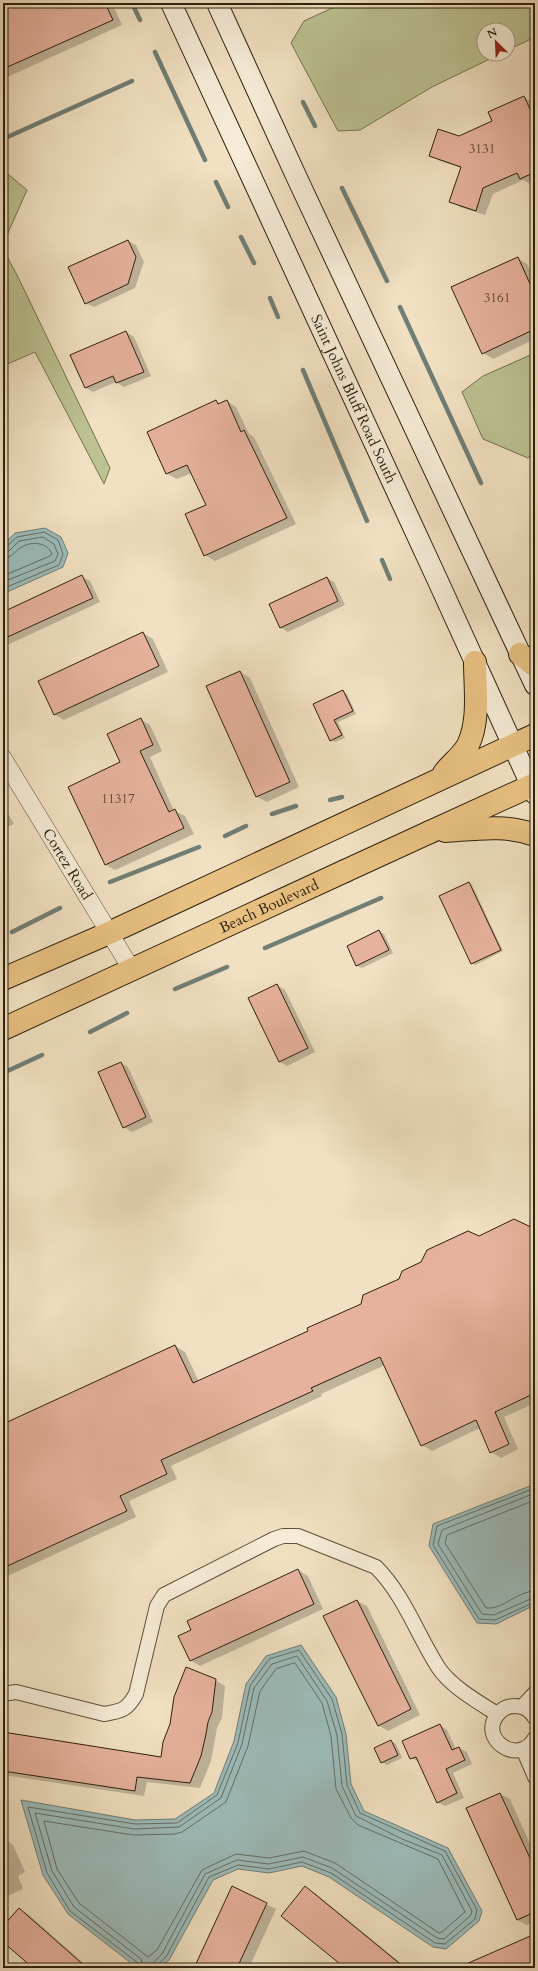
<svg xmlns="http://www.w3.org/2000/svg" width="538" height="1971" viewBox="0 0 538 1971" font-family="Cardo,serif">
  <rect width="100%" height="100%" fill="#f1e1c2"/>
  <filter id="stains"><feTurbulence type="fractalNoise" baseFrequency=".005" numOctaves="4"/><feColorMatrix values="0 0 0 0 .2 0 0 0 0 .09 0 0 0 0 .02 0 0 0 .5 -.17"/></filter>
  <radialGradient id="worn" r=".72"><stop offset=".6" stop-color="#630" stop-opacity="0"/><stop offset="1" stop-color="#630" stop-opacity=".3"/></radialGradient>
  <path fill="#bcc292" stroke="#747150" d="M343,3h192v34l-27,13v-20h-24v24h16l-68,33 -72,43 -22,1 -47,-88 13,-22z
    M3,170l24,20 -24,54z
    M3,249l14,26 93,193 -6,16 -69,-132 -32,14z
    M535,353v98l-7,7 -45,-19 -21,-47 21,-16z"/>
  <path fill="#9cbcbb" stroke="#707e75" d="M45,528l16,9 7,16 -5,14 -56,25 -4,-1v-46l12,-12z
    M535,1484v121l-39,19 -19,-1 -48,-77 4,-22z
    M301,1645l35,52 10,37 5,50 13,27 84,37 34,63 -3,10 -33,28 -13,-2 -104,-70 -27,-11 -33,7 -31,-4 -25,11 -44,80 -9,8 -24,-1 -68,-53 -25,-39 -22,-75 114,20 40,-1 39,-26 20,-52 12,-57 20,-28z"/>
  <path fill="#0003" d="M11,3h101l10,22 -119,54v-72z
    M524,97l10,6 1,3v76l-5,2 -7,-4 -30,14 -8,21 -25,-8 -10,-6 12,-33 -22,-7 -10,-6 29,-18 34,-16z
    M128,241l8,4 8,17 -9,26 -41,19 -8,-4z
    M517,258l10,6 8,16v59l-42,20 -10,-6z
    M126,332l8,5 17,39 -27,11 -8,-5 -23,10 -7,-4z
    M216,401l4,3 7,-3 9,6 13,27 5,3 42,87 -81,37 -10,-6 2,-50 -15,-32 -15,6 -10,-5 -19,-41z
    M82,577l8,4 10,21 -97,45v-34z
    M327,578l7,4 11,23 -57,27 -7,-4z
    M143,633l10,6 15,33 -104,48 -10,-6z
    M240,672l10,6 49,109 -32,15 -10,-5z
    M343,692l4,2 9,20 -18,8 7,16 -10,4 -4,-2 -17,-36z
    M140,719l10,6 12,26 -12,6 24,54 11,5 9,18 -79,36 -9,-5 15,-102z
    M3,805l11,19 -11,5z
    M469,883l3,2 31,66 -28,14 -3,-2z
    M379,931l5,3 9,19 -31,15 -5,-2 -9,-19z
    M277,985l8,5 30,62 -28,14 -8,-5z
    M121,1063l7,4 25,55 -21,10 -8,-5z
    M535,1215v188l-31,14 14,32 -17,9 -10,-6 -11,-24 -48,23 -10,-6 -37,-80 -64,29 1,2 -151,70 6,13 -48,22 7,16 -133,61v-153l172,-79 10,6 14,30 110,-51 52,-27 39,-25 79,-42 50,-10 1,-10z
    M298,1570l10,6 15,33 -123,57 -10,-6z
    M357,1601l10,5 53,109 -32,16 -10,-6z
    M215,1680l10,6 -3,32 -5,10 -6,33 -11,27 -53,-6 -3,14 -141,-21v-42l159,25z
    M440,1725l7,5 9,19 3,-1 8,4 5,12 -19,9 11,25 -19,8 -8,-4 -18,-40 -8,-4z
    M391,1741l5,3 6,14 -15,7 -5,-3z
    M500,1794l10,5 25,56v67l-8,3 -10,-5z
    M3,1838l10,7 12,27 -7,4 5,13 -20,9z
    M233,1888l43,21 -27,59h-54z
    M305,1888l10,5 92,75h-61z
    M19,1909l10,6 60,53h-55l-31,-28v-13z"/>
  <g fill="none" stroke-linecap="round" stroke-linejoin="round">
    <path stroke="#646e64" stroke-width="1" d="M3,547l4,-1 10,-9 27,-5 14,8 5,14 -4,11 -52,22h-4
      M3,552l6,-1 10,-10 24,-4 11,7 4,10 -3,7 -52,21
      M3,558c10,0 11,-7 19,-11 10,-6 25,-5 30,7l-2,2 -47,20
      M535,1488l-98,38 -4,19 46,74 16,1 40,-18
      M535,1493l-93,37 -4,14 44,70 12,1 41,-18
      M535,1500l-88,35 -2,8 41,65c17,2 31,-17 49,-17
      M295,1663l27,40 9,33 5,53 15,29 7,7 80,34 27,53 -23,20 -3,1 -104,-70 -31,-12 -35,7 -33,-4 -34,16 -45,80 -9,7 -69,-54 -22,-34 -13,-48 89,14 42,-1 7,-2 44,-30 22,-56 12,-55 16,-22z
      M139,1968l-1,-5 -68,-52 -23,-38 -19,-66 107,17 42,-1 40,-28 21,-52 12,-57 19,-27 30,-9 33,49 10,35 5,51 13,28 85,38 32,59 -2,9 -30,25 -10,-1 -104,-70 -29,-11 -33,7 -31,-4 -29,12 -43,80 -8,7 -1,4
      M144,1968l-3,-9 -67,-52 -22,-36 -17,-58 99,16 45,-2 42,-29 21,-54 12,-56 18,-24 25,-8 30,45 10,34 5,51 14,30 46,23 40,16 30,56 -1,4 -27,24 -7,-1 -105,-70 -29,-11 -34,7 -32,-4 -32,14 -43,80 -8,8 -2,6"/>
    <path stroke="#707e75" stroke-width="4.5" d="M132,3l8,17
      M155,52l50,108
      M303,102l12,24
      M3,139l129,-58
      M216,182l12,25
      M342,188l45,93
      M241,237l13,26
      M270,298l8,19
      M400,307l81,176
      M303,370l64,151
      M382,560l8,19
      M330,800l12,-3
      M272,814l24,-8
      M225,836l21,-10
      M110,882l89,-35
      M12,932l48,-24
      M265,948l116,-50
      M175,989l52,-22
      M90,1032l37,-19
      M3,1073l39,-18"/>
  </g>
  <path fill="#e7b29d" stroke="#2d200d" d="M9,3h96l8,17 -110,49v-63z
    M524,96l11,24v52l-15,7 -3,-6 -34,15 -7,23 -27,-9 12,-35 -32,-11 9,-27 21,7 33,-15 -4,-9z
    M128,240l8,17 -8,27 -43,20 -17,-37z
    M518,257l17,38v34l-53,25 -31,-67z
    M126,331l18,41 -28,11 -3,-7 -28,12 -15,-33z
    M216,400l2,4 9,-4 14,32 3,-2 43,88 -83,38 -19,-42 21,-9 -19,-40 -21,9 -19,-42z
    M82,575l11,23 -90,41v-27z
    M327,577l11,24 -58,27 -11,-24z
    M143,632l16,34 -105,49 -16,-34z
    M240,671l50,111 -34,15 -50,-111z
    M343,690l10,21 -19,9 8,15 -12,6 -17,-37z
    M141,718l12,27 -13,6 29,61 6,-3 9,19 -79,37 -37,-78 52,-25 -13,-28z
    M469,882l32,68 -30,14 -32,-68z
    M379,930l10,20 -33,16 -9,-20z
    M277,984l31,64 -29,14 -31,-64z
    M121,1062l25,55 -23,11 -25,-56z
    M514,1219l21,10v164l-40,19 14,32 -19,9 -14,-33 -55,26 -41,-89 -69,31 2,3 -152,69 6,14 -47,22 7,15 -124,57v-144l172,-79 18,38 115,-52 -1,-3 54,-24 2,-9 36,-16 3,-8 19,-9 6,-12 41,-19 11,5z
    M298,1569l16,35 -124,57 -12,-25 13,-6 -4,-9z
    M357,1600l54,109 -33,17 -55,-110z
    M186,1667l30,12 -4,33 -4,10 -2,12 -5,22 -11,27 -53,-6 -2,14 -132,-20v-39l158,25 2,-15 7,-18 4,-27z
    M440,1724l12,26 7,-3 6,13 -19,9 11,24 -20,10 -21,-46 -6,2 -8,-18z
    M391,1740l7,15 -17,8 -7,-15z
    M500,1793l35,76v43l-18,8 -51,-112z
    M232,1886l35,17 -30,65h-43z
    M305,1886l100,82h-60l-64,-52z
    M19,1908l68,60h-54l-30,-26v-16z
    M535,1934v34h-78z"/>
  <g fill="none" stroke-linecap="round" stroke-linejoin="round">
    <defs>
      <path id="minor" d="M3,1694l13,-2 88,22c18,-3 23,-4 32,-20l21,-88 7,-11 110,-56 9,-3h15l78,31c28,28 41,67 62,100 12,19 40,35 59,47
        M522,1707l13,-14
        M535,1718c-4,-7 -11,-12 -20,-12 -6,0 -12,2 -16,7 -23,24 19,55 36,25
        M523,1749l12,28"/>
      <g id="tertiary">
        <path id="s1" d="M3,758l129,212"/>
      </g>
      <g id="secondary">
        <path id="s2" d="M171,3l267,578 97,213"/>
        <path d="M217,3l80,175 238,507"/>
      </g>
      <path id="primary" d="M345,871l85,-39"/>
      <g id="trunk">
        <path d="M520,654l15,12"/>
        <path d="M444,773c7,-9 19,-18 24,-28 12,-25 7,-57 7,-83"/>
        <path d="M445,831c31,-2 60,-7 90,4"/>
        <path d="M430,832l105,-48"/>
        <path d="M3,979l106,-46 426,-198"/>
        <path id="s3" d="M3,1029l342,-158"/>
      </g>
    </defs>
    <use href="#minor" stroke="#5e503a" stroke-width="16"/>
    <use href="#tertiary" stroke="#5e503a" stroke-width="18"/>
    <use href="#secondary" stroke="#2d200d" stroke-width="22"/>
    <use href="#primary" stroke="#2d200d" stroke-width="24"/>
    <use href="#trunk" stroke="#2d200d" stroke-width="24"/>
    <use href="#minor" stroke="#f6ecd7" stroke-width="14"/>
    <use href="#tertiary" stroke="#f6ecd7" stroke-width="17"/>
    <use href="#secondary" stroke="#f6ecd7" stroke-width="20"/>
    <use href="#primary" stroke="#e8c081" stroke-width="22"/>
    <use href="#trunk" stroke="#e8c081" stroke-width="22"/>
  </g>
  <g text-anchor="middle" stroke-width="3" stroke-linejoin="round" paint-order="stroke">
    <g font-size="13" fill="#5c4431">
      <text x="482" y="153">3131</text>
      <text x="497" y="302">3161</text>
      <text x="118" y="803">11317</text>
    </g>
    <g font-size="15" fill="#2d200d" stroke="#f6ecd7">
      <text dy="5" stroke="none"><textPath href="#s2" startOffset="436">Saint Johns Bluff Road South</textPath></text>
      <text dy="5" stroke="none"><textPath href="#s1" startOffset="124">Cortez Road</textPath></text>
      <text dy="5" stroke="none"><textPath href="#s3" startOffset="293">Beach Boulevard</textPath></text>
    </g>
  </g>
  <rect width="538" height="1971" fill="none" stroke="#f1e1c2" stroke-width="16"/>
  <rect x="4" y="4" width="530" height="1963" fill="none" stroke="#2d200d" stroke-width="2"/>
  <rect x="8" y="8" width="522" height="1955" fill="none" stroke="#2d200d"/>
  <g transform="translate(496 42) rotate(336)"><circle r="19" fill="#f6ecd7" stroke="#a69a86"/>
  <path d="M0-3L7 15L0 10L-7 15Z" fill="#8f2418"/>
  <text y="-6" font-size="11" font-weight="bold" text-anchor="middle" fill="#2d200d">N</text>
  </g>
  <rect width="100%" height="100%" filter="url(#stains)"/>
  <rect width="100%" height="100%" fill="url(#worn)"/>
</svg>
